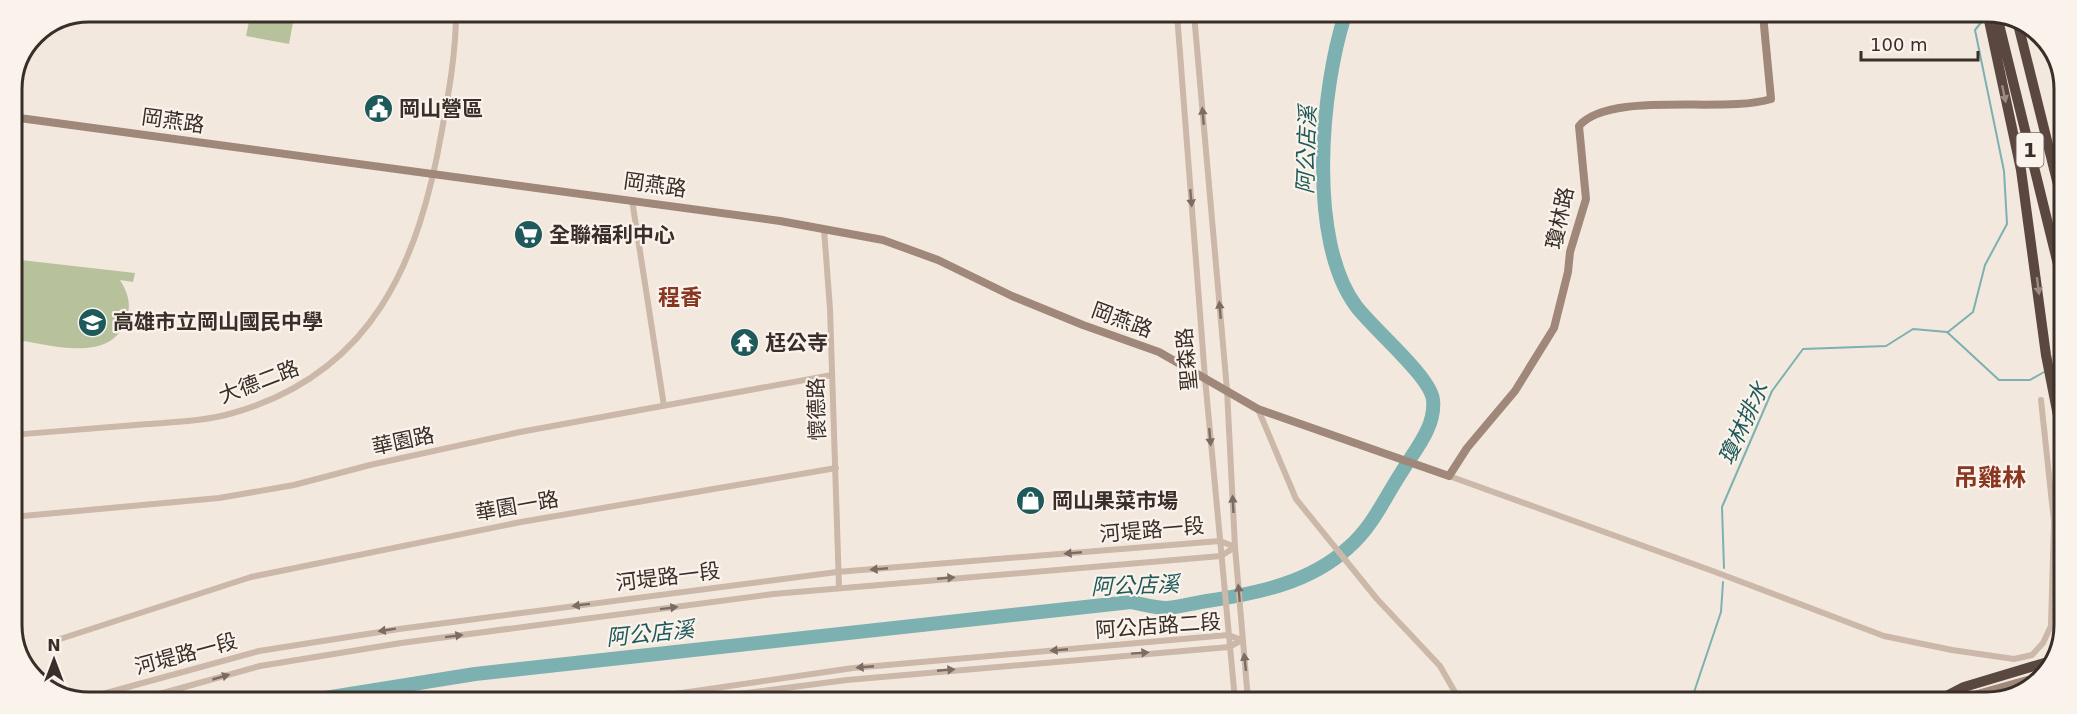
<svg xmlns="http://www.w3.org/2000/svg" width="2077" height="714" viewBox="0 0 2077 714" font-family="'DejaVu Sans','Noto Sans TC',sans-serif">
  <rect width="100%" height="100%" fill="#f3e8de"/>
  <path fill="#b7c29d" d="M251,12h44l-6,32 -43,-8z
    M12,259l123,14 -2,9 -13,-2c8,13 12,25 6,40 -15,45 -79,24 -114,19z"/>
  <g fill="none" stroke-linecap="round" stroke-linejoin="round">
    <path stroke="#7cb0b1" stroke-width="2" d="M1948,332l25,-20 12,-47 22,-41 -3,-53 -29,-141 9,-11
      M2053,367l10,-6
      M1724,568l-2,-61 50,-116 31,-42 83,-3 27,-17 34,3 52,48h31l14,-8
      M1691,701l30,-89 2,-30"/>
    <path stroke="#7cb0b1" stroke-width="14" d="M319,699l156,-25 656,-72c11,2 24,6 36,6 13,-1 27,-5 40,-7 51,-8 103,-18 142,-54 24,-21 35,-48 52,-74 13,-22 35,-46 32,-73 -2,-23 -60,-71 -77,-94 -49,-66 -35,-217 -11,-291"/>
    <path stroke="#cbb8a9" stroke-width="6" d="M1177,14l28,364 30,322
      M1194,14l33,376 8,157 13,153
      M632,200l32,206
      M824,229l6,80 9,278
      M1258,409l38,90 81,100 63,67 20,35
      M12,435c45,-4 90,-7 136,-11 27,-2 58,-3 85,-11 140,-40 186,-151 209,-283 7,-39 14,-78 14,-117
      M1449,476l261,94 174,66 68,14 62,9 18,-4 11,-12 8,-17 3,-104 -13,-122
      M12,517l207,-19 75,-13 76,-20 150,-33 312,-57
      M54,641l197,-64 270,-55 315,-54
      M88,698l171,-47 140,-22 438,-57 383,-31 15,6
      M145,698l115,-32 141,-23 372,-49 448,-38 14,-9
      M640,699l213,-31 375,-33 14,5
      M700,699l147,-19 382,-33 13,-7"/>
    <path stroke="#9f877a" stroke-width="8" d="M12,117l768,104 103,19 55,20 74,36 71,29 76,27 99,57 191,67 18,-28 48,-57 39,-63 14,-56 2,-20 16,-53 -7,-73c31,-36 146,-12 192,-27l-8,-84
      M1949,702l93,-26"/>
    <path stroke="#5a4740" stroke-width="10" d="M1988,16l33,154 25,185 16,81
      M1997,16l66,269
      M2017,20l47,189
      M1935,702l29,-15 87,-26 10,-14"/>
  </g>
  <defs><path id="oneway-solid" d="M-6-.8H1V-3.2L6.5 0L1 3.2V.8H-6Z" transform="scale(1.5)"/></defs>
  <g fill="#9a8c84">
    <use href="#oneway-solid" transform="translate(2004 94) rotate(78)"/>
    <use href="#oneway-solid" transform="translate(2038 286) rotate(83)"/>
  </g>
  <g fill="#7b6c63">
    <use href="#oneway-solid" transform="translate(1203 116) rotate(-95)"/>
    <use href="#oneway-solid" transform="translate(1191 198) rotate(85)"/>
    <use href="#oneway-solid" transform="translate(1220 310) rotate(-95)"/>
    <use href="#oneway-solid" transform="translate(1210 437) rotate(85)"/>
    <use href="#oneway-solid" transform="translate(1233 504) rotate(-93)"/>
    <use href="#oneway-solid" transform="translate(1073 553) rotate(175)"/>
    <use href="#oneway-solid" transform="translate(879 569) rotate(175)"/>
    <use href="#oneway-solid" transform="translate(946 578) rotate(-5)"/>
    <use href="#oneway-solid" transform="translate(1239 593) rotate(-95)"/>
    <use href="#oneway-solid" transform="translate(581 605) rotate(173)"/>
    <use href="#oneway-solid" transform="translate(669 608) rotate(-7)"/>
    <use href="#oneway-solid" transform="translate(387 630) rotate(171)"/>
    <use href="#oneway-solid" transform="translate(454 636) rotate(-7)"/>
    <use href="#oneway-solid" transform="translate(1059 650) rotate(175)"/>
    <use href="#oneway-solid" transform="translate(1140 653) rotate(-4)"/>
    <use href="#oneway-solid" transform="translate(1245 662) rotate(-96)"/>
    <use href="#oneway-solid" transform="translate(865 667) rotate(175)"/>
    <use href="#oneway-solid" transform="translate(946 670) rotate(-5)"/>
    <use href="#oneway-solid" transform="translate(221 677) rotate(-16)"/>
  </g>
  <defs>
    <symbol id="civic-disc" viewBox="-11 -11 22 22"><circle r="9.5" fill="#1e595b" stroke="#faf3eb"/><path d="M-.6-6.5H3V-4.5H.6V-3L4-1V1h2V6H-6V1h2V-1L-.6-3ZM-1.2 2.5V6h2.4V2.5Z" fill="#fff"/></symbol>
    <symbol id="supermarket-disc" viewBox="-11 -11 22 22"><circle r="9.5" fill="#1e595b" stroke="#faf3eb"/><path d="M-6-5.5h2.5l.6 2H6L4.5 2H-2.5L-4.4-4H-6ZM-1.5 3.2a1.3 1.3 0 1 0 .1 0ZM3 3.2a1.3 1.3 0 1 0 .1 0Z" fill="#fff"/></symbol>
    <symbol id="school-disc" viewBox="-11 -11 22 22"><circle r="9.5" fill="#1e595b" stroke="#faf3eb"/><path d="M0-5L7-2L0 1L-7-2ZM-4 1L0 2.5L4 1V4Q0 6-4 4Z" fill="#fff"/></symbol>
    <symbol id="temple-disc" viewBox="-11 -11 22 22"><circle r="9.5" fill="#1e595b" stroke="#faf3eb"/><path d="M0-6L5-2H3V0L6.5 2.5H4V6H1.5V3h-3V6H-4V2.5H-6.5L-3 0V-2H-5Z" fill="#fff"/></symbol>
    <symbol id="shop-disc" viewBox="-11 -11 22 22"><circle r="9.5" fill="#1e595b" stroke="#faf3eb"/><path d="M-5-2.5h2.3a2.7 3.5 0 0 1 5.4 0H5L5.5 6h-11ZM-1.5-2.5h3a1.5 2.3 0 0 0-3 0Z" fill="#fff"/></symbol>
  </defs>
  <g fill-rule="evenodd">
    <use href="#civic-disc" x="362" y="92" width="33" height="33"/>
    <use href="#supermarket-disc" x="512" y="218" width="33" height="33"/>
    <use href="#school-disc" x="76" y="306" width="33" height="33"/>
    <use href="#temple-disc" x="728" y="326" width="33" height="33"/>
    <use href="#shop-disc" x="1014" y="484" width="33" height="33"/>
  </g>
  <g text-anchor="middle" stroke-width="4.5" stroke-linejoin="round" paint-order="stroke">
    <rect fill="#faf3eb" stroke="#736963" stroke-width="1.5" x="2016.5" y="133" width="27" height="34" rx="4.5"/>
    <g font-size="20" font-weight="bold" fill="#392e29">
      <text x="2030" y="157">1</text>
    </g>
    <g font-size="21" font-weight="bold" fill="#392e29" stroke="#faf3eb" text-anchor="start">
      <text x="399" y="116">岡山營區</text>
      <text x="549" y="242">全聯福利中心</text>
      <text x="113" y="329">高雄市立岡山國民中學</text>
      <text x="765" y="350">尪公寺</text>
      <text x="1052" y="508">岡山果菜市場</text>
    </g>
    <g font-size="21" fill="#392e29" stroke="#faf3eb">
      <text transform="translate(173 121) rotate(8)" y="7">岡燕路</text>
      <text transform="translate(655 185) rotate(8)" y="7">岡燕路</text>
      <text transform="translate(1560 218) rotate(-78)" y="7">瓊林路</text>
      <text transform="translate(1122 320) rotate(20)" y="7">岡燕路</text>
      <text transform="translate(1187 359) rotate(-95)" y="7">聖森路</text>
      <text transform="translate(259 382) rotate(-21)" y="7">大德二路</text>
      <text transform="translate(817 409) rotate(-92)" y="7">懷德路</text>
      <text transform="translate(403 441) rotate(-12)" y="7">華園路</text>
      <text transform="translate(517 506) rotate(-10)" y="7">華園一路</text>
      <text transform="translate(1152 530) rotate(-5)" y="7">河堤路一段</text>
      <text transform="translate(668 577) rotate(-7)" y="7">河堤路一段</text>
      <text transform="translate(1158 626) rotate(-4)" y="7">阿公店路二段</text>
      <text transform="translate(186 654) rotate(-15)" y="7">河堤路一段</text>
    </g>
    <g font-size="22" font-style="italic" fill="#1e595b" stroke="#faf3eb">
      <text transform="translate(1306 150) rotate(-88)" y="8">阿公店溪</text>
      <text transform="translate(1743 423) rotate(-65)" y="8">瓊林排水</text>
      <text transform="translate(1135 585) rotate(-2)" y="8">阿公店溪</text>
      <text transform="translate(650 633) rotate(-6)" y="8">阿公店溪</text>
    </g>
    <g font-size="22" font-weight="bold" fill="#893721" stroke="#faf3eb">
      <text x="680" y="305">程香</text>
    </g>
    <g font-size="24" font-weight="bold" fill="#893721" stroke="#faf3eb">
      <text x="1990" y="486">吊雞林</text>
    </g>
  </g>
  <path d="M0 0H2077V714H0ZM89 22H1987A67 67 0 0 1 2054 89V625A67 67 0 0 1 1987 692H89A67 67 0 0 1 22 625V89A67 67 0 0 1 89 22Z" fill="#faf3eb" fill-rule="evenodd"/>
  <path fill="none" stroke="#392e29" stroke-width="3" d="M89 22H1987A67 67 0 0 1 2054 89V625A67 67 0 0 1 1987 692H89A67 67 0 0 1 22 625V89A67 67 0 0 1 89 22Z"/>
  <g transform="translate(54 660)" stroke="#faf3eb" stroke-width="4.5" paint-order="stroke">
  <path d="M0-4.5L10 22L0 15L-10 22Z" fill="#392e29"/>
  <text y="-9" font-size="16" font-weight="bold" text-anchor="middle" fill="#392e29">N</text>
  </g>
  <path d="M1861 51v9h117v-9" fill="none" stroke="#392e29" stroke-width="3"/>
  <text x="1870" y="51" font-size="18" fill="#392e29" stroke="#faf3eb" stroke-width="4.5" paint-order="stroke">100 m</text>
</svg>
